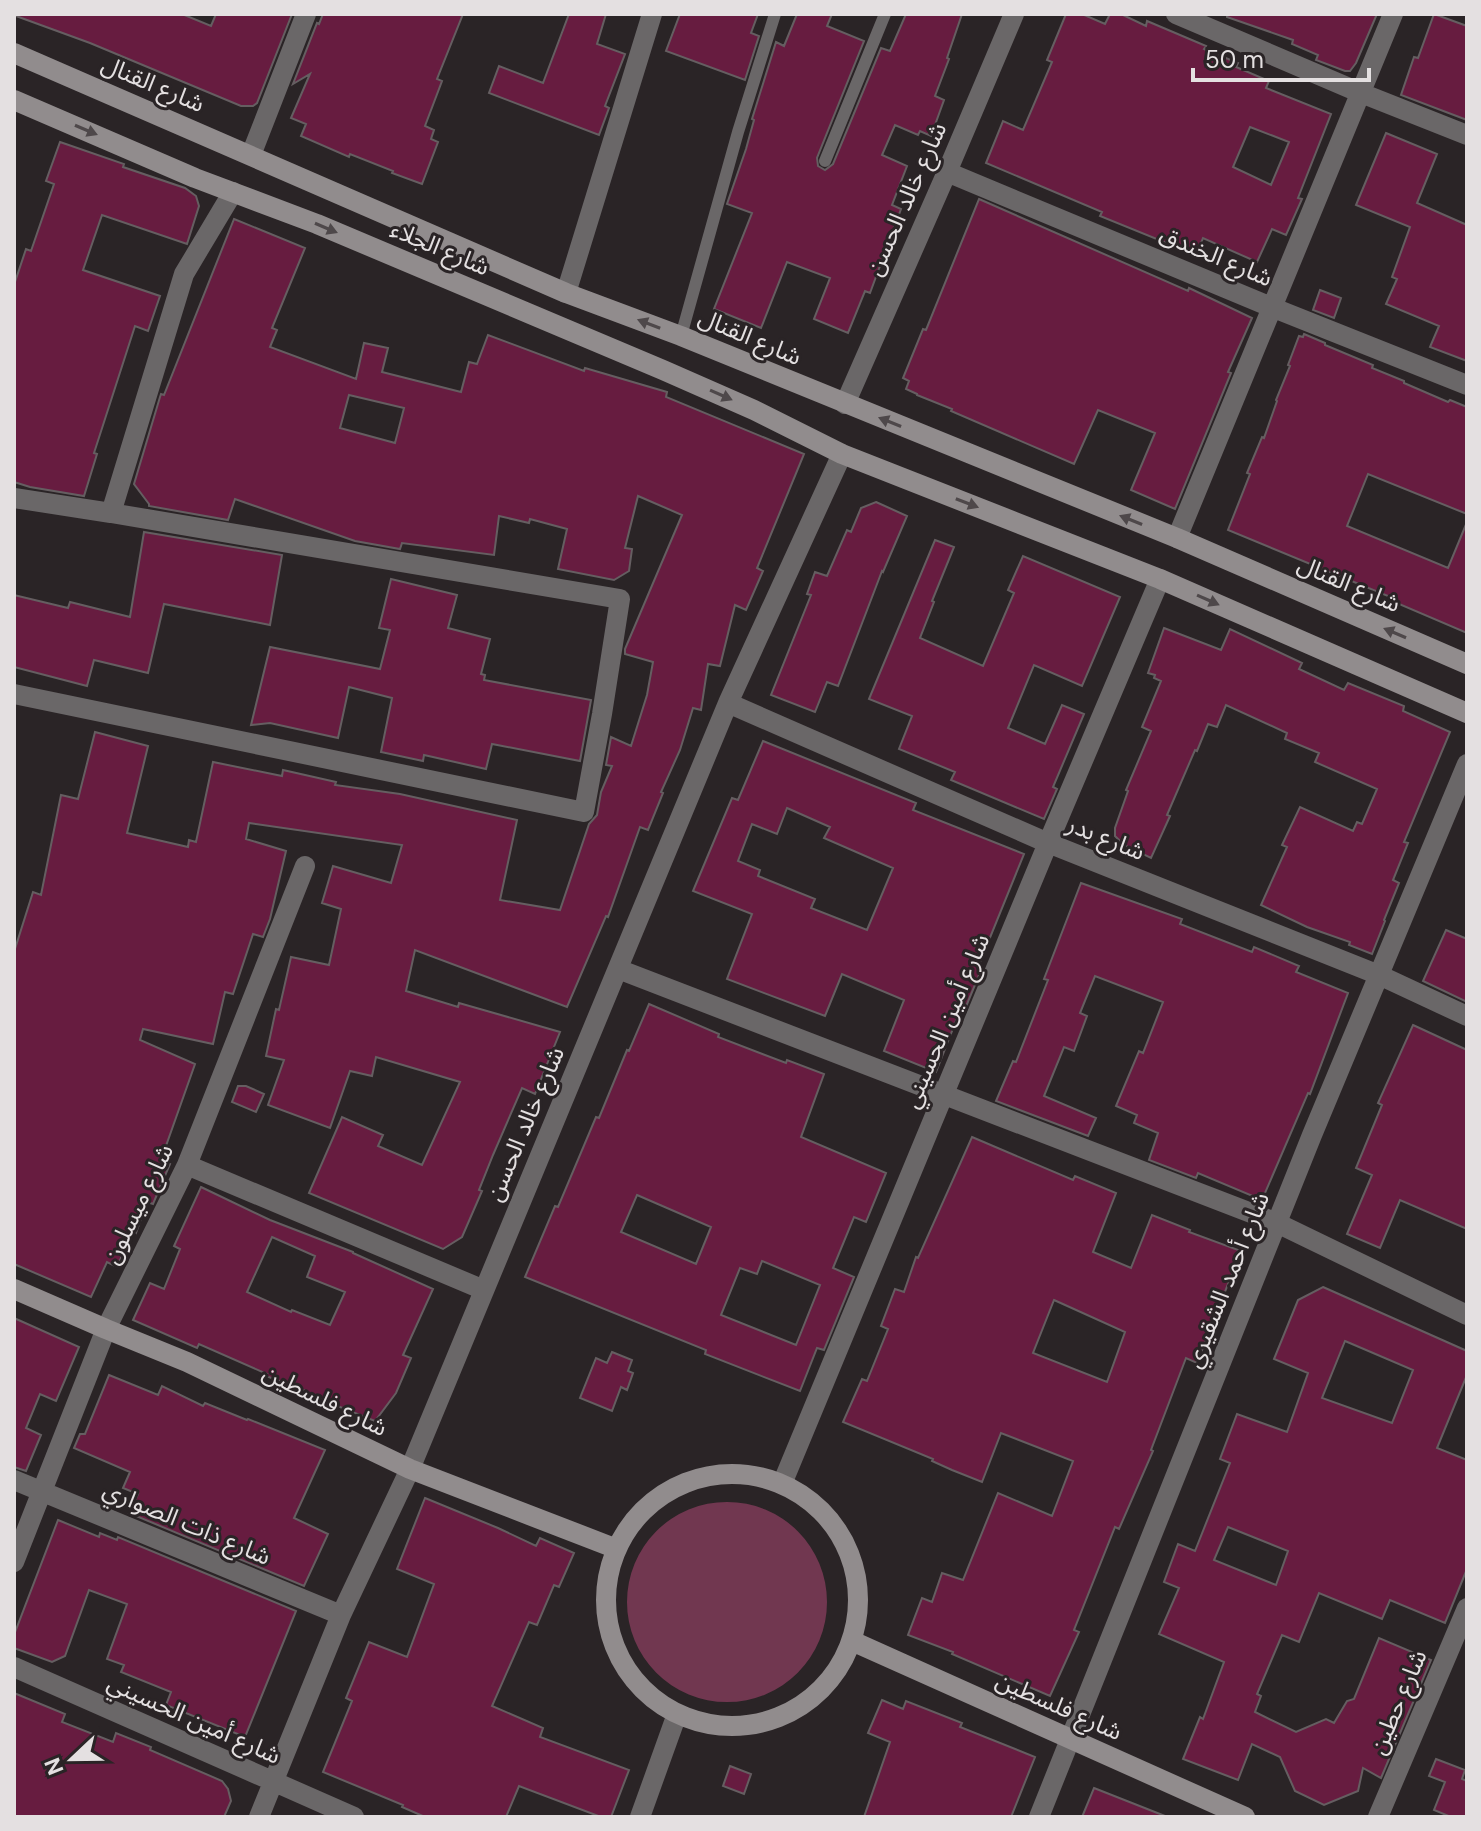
<svg xmlns="http://www.w3.org/2000/svg" width="1481" height="1831" viewBox="0 0 1481 1831" font-family="'DM Sans','Noto Sans Arabic',sans-serif">
  <rect width="100%" height="100%" fill="#2a2426"/>
  <path fill="#713750" d="M627 1602a100 100 0 1 1 200 0a100 100 0 1 1-200 0Z"/>
  <path fill="#671c40" stroke="#655e61" stroke-width="2" fill-rule="evenodd" d="M16,14h166l29,12 5,-12h76l-35,89 -4,3h-12l-151,-63 -74,-27z
    M323,14h140l-26,65 5,2 -17,45 9,4 -3,9 7,3 -16,42 -30,-11 1,-2 -43,-17 -1,3 -48,-21 5,-12 -15,-6 19,-44 -17,10 24,-61 2,1z
    M569,14h37l-9,30 28,10 -20,52 4,2 -10,27 -110,-42 10,-27 44,17z
    M680,14h78l-7,19 8,3 -14,44 -79,-29z
    M797,14h35l-5,12 37,15 -47,117 1,8 7,4 8,-6 48,-116 9,3 16,-37h56l-15,44 2,1 -14,37 9,4 -13,36 -11,-5 -2,4 -23,-10 -13,30 25,11 -15,39 9,4 -31,84 -5,-2 -17,42 -34,-14 16,-41 -43,-16 -26,66 -47,-19 38,-96 -25,-9 19,-55 8,-29 -2,-1 24,-77 8,4z
    M1066,14h16l23,10 5,-10h11l25,12 1,-5 59,25 -2,3 34,14 -2,4 33,14 -3,7 65,26 -33,84 4,1 -16,36 -14,-6 -15,33 -54,-24 -7,17 -96,-39 2,-4 -116,-49 17,-42 20,9 29,-68 -5,-2zM1250,127l39,15 -18,43 -38,-18z
    M1227,14h150l-21,49 -6,8h-5l-29,-11 2,-5 -26,-11 1,-4 -66,-23z
    M1434,14l33,12v94l-66,-25 13,-38 4,1z
    M1386,133l51,21 -20,49 50,22v136l-37,-14 9,-21 -53,-22 11,-25 -5,-2 18,-50 -54,-22z
    M60,142l64,22 -1,3 62,21 11,8 3,10 -12,38 -85,-29 -19,55 77,26 -12,35 -13,-5 -41,127 3,1 -13,42 -54,-9 -16,-5v-197l12,-36 5,2 23,-67 -8,-3z
    M979,199l209,92 1,-3 63,30 -24,54 3,1 -56,136 -44,-19 24,-57 -57,-23 -24,54 -123,-53 1,-2 -35,-14v-1l-11,-5 3,-8 -6,-3 20,-49 3,1z
    M234,219l71,29 -33,80 5,2 -7,17 86,32 8,-36 24,5 -6,24 79,20 8,-30 8,2 11,-29 96,36 1,-3 82,24 -1,5 138,57 -47,114 6,3 -17,39 -11,-5 -15,61 -12,-2 -7,46 -8,-2 -13,42 -19,42 2,1 -15,37 -8,-3 -32,90 -2,-1 -39,91 -152,-57 -9,41 52,16 1,-4 101,29 -25,62 -13,-6 -29,67 -14,35 3,1 -20,46 -19,12 -134,-56 33,-76 41,18 -5,11 44,19 38,-83 -84,-25 -4,19 -22,-5 -20,57 -62,-23 16,-45 -18,-4 10,-47 3,1 12,-53 38,8 12,-56 -19,-6 11,-37 58,17 11,-38 -153,-22 -3,16 40,12 -16,68 -7,18 -10,-3 -20,60 -8,-2 -12,52 -70,-15 -3,11 55,24 -34,96 9,4 -17,40 -6,-2 -11,31 -3,-2 -16,36 -10,-5 -16,35 -77,-33v-312l19,-60 8,3 20,-100 17,4 17,-67 53,14 -21,87 61,14 1,-7 7,2 17,-80 69,14 1,-6 53,12 -1,3 65,9 117,26 -17,80 60,10 29,-86 8,-9 4,-23 11,-26 -6,-1 5,-28 20,9 16,-51 6,-33 -28,-8v-5l57,-134 -44,-19 -13,52 7,1 -3,22 -15,9 -56,-11 9,-40 -37,-10 -1,4 -30,-7 -5,39 -92,-12 -2,6 -45,-8 -120,-42 -7,21 -79,-14v-2l-15,-20 26,-87 1,-3 3,1zM349,395l55,13 -9,35 -55,-15z
    M1320,290l21,8 -7,20 -21,-8z
    M1304,334l21,9v2l48,20 -1,3 32,13v2l44,19 2,-2 17,7v107l-99,-40 -21,52 101,42 19,-46v111l-75,-32 1,-3 -165,-68 22,-56 -3,-1 15,-36 2,1 13,-37 -1,-1 14,-34 -2,-1 11,-29 4,1z
    M876,502l31,14 -24,56 -1,-1 -44,115 -11,-4 -12,30 -44,-17 40,-100 -4,-1 8,-22 12,4 20,-46 4,2 10,-24z
    M144,532l138,23 -12,70 -106,-21 -16,69 -54,-13 -7,26 -73,-19v-72l54,13 2,-6 60,15z
    M935,540l19,7 -22,54 2,1 -14,36 63,28 31,-73 -6,-3 15,-34 97,41 -38,89 -48,-21 -26,63 37,16 17,-39 22,9 -31,73 4,2 -13,30 -93,-39 4,-8 -56,-23 13,-33 -43,-17z
    M391,579l66,16 -9,33 42,11 -9,35 4,1 -1,5 107,20 -11,61 -88,-17 -6,25 -62,-14 -1,6 -42,-9 11,-54 -43,-11 -11,51 -68,-15 -19,2 19,-78 110,22 10,-39 -11,-2z
    M1164,628l57,22 9,-21 72,34 -3,6 45,21 4,-7 56,23 -1,5 47,21 -46,110 4,1 -15,37 6,3 -15,37 1,1 -13,33 -23,-9 1,-3 -43,-15 -46,-22 26,-58 -5,-2 18,-38 53,24 4,-9 5,2 15,-35 -62,-27 4,-9 -34,-14 2,-6 -61,-28 -9,22 -9,-3 -11,27 -2,-1 -28,65 3,1 -19,42 -27,-13 -9,-9v-8l13,-37 -2,-1 25,-59 -9,-4 19,-46 -7,-3 1,-3 -7,-2z
    M763,741l153,62 -3,7 111,44 -46,113 4,1 -17,41 -4,-1 -25,64 -52,-21 20,-51 -62,-26 -17,42 -98,-37 25,-65 -59,-23 39,-93 6,2zM787,808l43,19 -6,11 69,30 -26,62 -56,-22 4,-9 -57,-23 2,-6 -22,-9 14,-37 25,10z
    M1081,883l101,36 -2,5 72,28 2,-5 45,19 -3,6 52,21 -38,101 -2,-1 -46,107 -64,-27 -2,5 -47,-18 9,-27 -24,-10 3,-8 -21,-9 23,-55 4,2 20,-51 -68,-26 -15,37 7,3 -13,35 -10,-4 -20,49 52,22 -8,18 -92,-35 17,-40 3,1 32,-82 -4,-1z
    M1446,930l21,9v63l-44,-21z
    M649,1004l70,30 -1,3 68,26 1,-3 37,14 -23,63 85,36 -20,49 -12,-5 -21,51 21,9 -30,73 -7,-2 -17,43 -95,-37 1,-4 -181,-73 30,-71 3,1 38,-90 3,1 28,-68 2,1zM637,1195l74,32 -15,37 -75,-32zM762,1261l58,24 -24,60 -75,-30 19,-47 17,6z
    M1413,1025l54,25v179l-67,-29 -20,48 -33,-14 25,-59 -16,-7 26,-63 -4,-2z
    M238,1086h8l18,8 -8,18 -24,-10z
    M972,1137l101,43 2,-4 41,17 -23,59 38,16 21,-53 38,15 -1,2 52,19 -44,112 -11,-5 -35,92 2,1 -34,78 -4,-2 -41,103 5,2 -29,64 -98,-42 1,-2 -45,-17 14,-37 10,4 10,-29 21,7 35,-87 54,23 21,-55 -72,-28 -19,49 -30,-12 -20,-9 1,-2 -90,-37 19,-43 5,2 21,-52 -7,-3 14,-37 9,3 12,-35 2,1zM1054,1300l71,32 -18,50 -74,-29z
    M201,1187l69,33 83,32v1l80,36 -30,66 8,3 -15,35 -21,28 -70,-28 1,-2 -40,-15 1,-2 -68,-30 -2,4 -64,-28 17,-37 14,6 16,-40 -6,-3zM272,1237l43,19 -8,21 38,15 -15,33 -38,-15 -1,2 -44,-20z
    M1323,1287l144,64v24l-30,73 30,12v109l-22,54 -55,-23 -8,19 -63,-26 -20,49 -17,-7 -25,59 4,2 -6,16 41,20 30,-13 8,4 13,-22 7,-2 25,-61 52,22 -50,118 -18,-10 -5,23 -34,14 -29,-14 -15,-34 -28,-13 -14,36 -55,-21 17,-42 3,2 21,-57 -65,-28 20,-46 -15,-6 14,-38 17,7 35,-88 -10,-4 17,-45 50,18 21,-59 -34,-14 24,-59zM1345,1341l68,29 -21,53 -70,-25zM1228,1527l60,24 -12,34 -62,-25z
    M14,1318l65,29 -23,54 -16,-7 -14,34 15,7 -15,36 -12,-4z
    M612,1352l20,8 -4,11 5,2 -6,17 -6,-3 -9,24 -32,-13 16,-40 11,5z
    M109,1375l49,20 4,-9 41,20 2,-3 42,17 1,-1 77,31 -31,68 34,16 -24,52 -175,-73 9,-19 -15,-6 7,-16 -56,-24 6,-14h5z
    M425,1498l73,30 38,18 4,-8 34,15 -15,34 -5,-2 -17,40 -8,-3 -37,84 51,22 -3,9 89,33 -18,47h-10l-82,-31 -13,31h-81l-23,-10 1,-2 -80,-33 29,-71 -6,-3 23,-56 38,15 27,-73 -37,-15z
    M58,1520l41,17 1,-4 17,7 1,-3 178,74 -51,126 -79,-32 5,-13 -50,-20 3,-7 -17,-6 20,-55 -38,-14 -24,66 -13,6 -38,-14v-13z
    M14,1693l51,21 -3,8 51,20 3,-9 35,14 -1,3 72,31 6,8 3,12 -7,16h-210z
    M882,1700l21,9 3,-8 56,22 -2,4 75,30 -24,60h-147l26,-75 -22,-9z
    M1436,1759l29,11 -3,9 5,2v36h-16l-17,-7 11,-28 -16,-6z
    M730,1766l21,8 -7,20 -21,-8z
    M1094,1788l71,28v1h-83z"/>
  <g fill="none" stroke-linecap="round" stroke-linejoin="round">
    <path stroke="#6a6768" stroke-width="12" d="M825,161l60,-147
      M681,336l57,-204 37,-118"/>
    <path stroke="#6a6768" stroke-width="20" d="M1176,14l185,79 106,42
      M251,155l55,-141
      M947,172l324,135 196,78
      M566,293l86,-279
      M845,404l102,-232 67,-158
      M14,498l97,15 73,-239 49,-82
      M1177,538l216,-524
      M14,694l570,118 18,-98 18,-115 -509,-86
      M728,703l320,140 331,132 88,41
      M618,969l659,254 190,92
      M187,1165l297,125
      M14,1480l327,135
      M782,1484l266,-641 112,-264
      M14,1562l92,-233 81,-164 118,-299
      M14,1667l340,150
      M259,1817l82,-202 69,-146 318,-766 114,-249
      M640,1817l37,-103
      M1039,1817l273,-682 155,-371
      M1378,1817l89,-209"/>
    <path stroke="#918c8d" stroke-width="20" d="M14,53l552,240 115,43 496,202 290,126
      M14,100l181,78 122,46 346,146 91,40 88,44 318,125 307,134
      M14,1289l92,40 81,33 223,107 207,80
      M606 1600a126 126 0 1 1 252 0a126 126 0 1 1-252 0Z
      M852,1641l393,176"/>
  </g>
  <defs><path id="oneway-solid" d="M-6-.8H1V-3.2L6.5 0L1 3.2V.8H-6Z" transform="scale(2)"/></defs>
  <g fill="#4e484a">
    <use href="#oneway-solid" transform="translate(86 130) rotate(23)"/>
    <use href="#oneway-solid" transform="translate(326 228) rotate(23)"/>
    <use href="#oneway-solid" transform="translate(649 324) rotate(-159)"/>
    <use href="#oneway-solid" transform="translate(721 395) rotate(24)"/>
    <use href="#oneway-solid" transform="translate(890 422) rotate(-158)"/>
    <use href="#oneway-solid" transform="translate(967 503) rotate(21)"/>
    <use href="#oneway-solid" transform="translate(1131 520) rotate(-158)"/>
    <use href="#oneway-solid" transform="translate(1208 600) rotate(24)"/>
    <use href="#oneway-solid" transform="translate(1395 633) rotate(-157)"/>
  </g>
  <g text-anchor="middle" stroke-width="6" stroke-linejoin="round" paint-order="stroke">
    <g font-size="24" fill="#e4e0e1" stroke="#2a2426">
      <text transform="translate(153 84) rotate(23)" y="8">شارع القنال</text>
      <text transform="translate(906 199) rotate(-66)" y="8">شارع خالد الحسن</text>
      <text transform="translate(440 248) rotate(23)" y="8">شارع الجلاء</text>
      <text transform="translate(1216 256) rotate(23)" y="8">شارع الخندق</text>
      <text transform="translate(750 337) rotate(23)" y="8">شارع القنال</text>
      <text transform="translate(1349 584) rotate(23)" y="8">شارع القنال</text>
      <text transform="translate(1106 838) rotate(22)" y="8">شارع بدر</text>
      <text transform="translate(946 1021) rotate(-67)" y="8">شارع أمين الحسيني</text>
      <text transform="translate(525 1124) rotate(-67)" y="8">شارع خالد الحسن</text>
      <text transform="translate(138 1204) rotate(-64)" y="8">شارع ميسلون</text>
      <text transform="translate(1227 1280) rotate(-68)" y="8">شارع أحمد الشقيري</text>
      <text transform="translate(325 1400) rotate(26)" y="8">شارع فلسطين</text>
      <text transform="translate(187 1523) rotate(23)" y="8">شارع ذات الصواري</text>
      <text transform="translate(1398 1702) rotate(-67)" y="8">شارع حطين</text>
      <text transform="translate(1059 1706) rotate(24)" y="8">شارع فلسطين</text>
      <text transform="translate(194 1719) rotate(24)" y="8">شارع أمين الحسيني</text>
    </g>
  </g>
  <rect width="1481" height="1831" fill="none" stroke="#e4e0e1" stroke-width="32"/>
  <g transform="translate(72 1759) rotate(248)" stroke="#2a2426" stroke-width="6" paint-order="stroke">
  <path d="M0-6L14 30L0 20L-14 30Z" fill="#e4e0e1"/>
  <text y="-12" font-size="22" font-weight="bold" text-anchor="middle" fill="#e4e0e1">N</text>
  </g>
  <path d="M1193 68v12h176v-12" fill="none" stroke="#e4e0e1" stroke-width="4"/>
  <text x="1205" y="68" font-size="24" fill="#e4e0e1" stroke="#2a2426" stroke-width="6" paint-order="stroke">50 m</text>
</svg>
